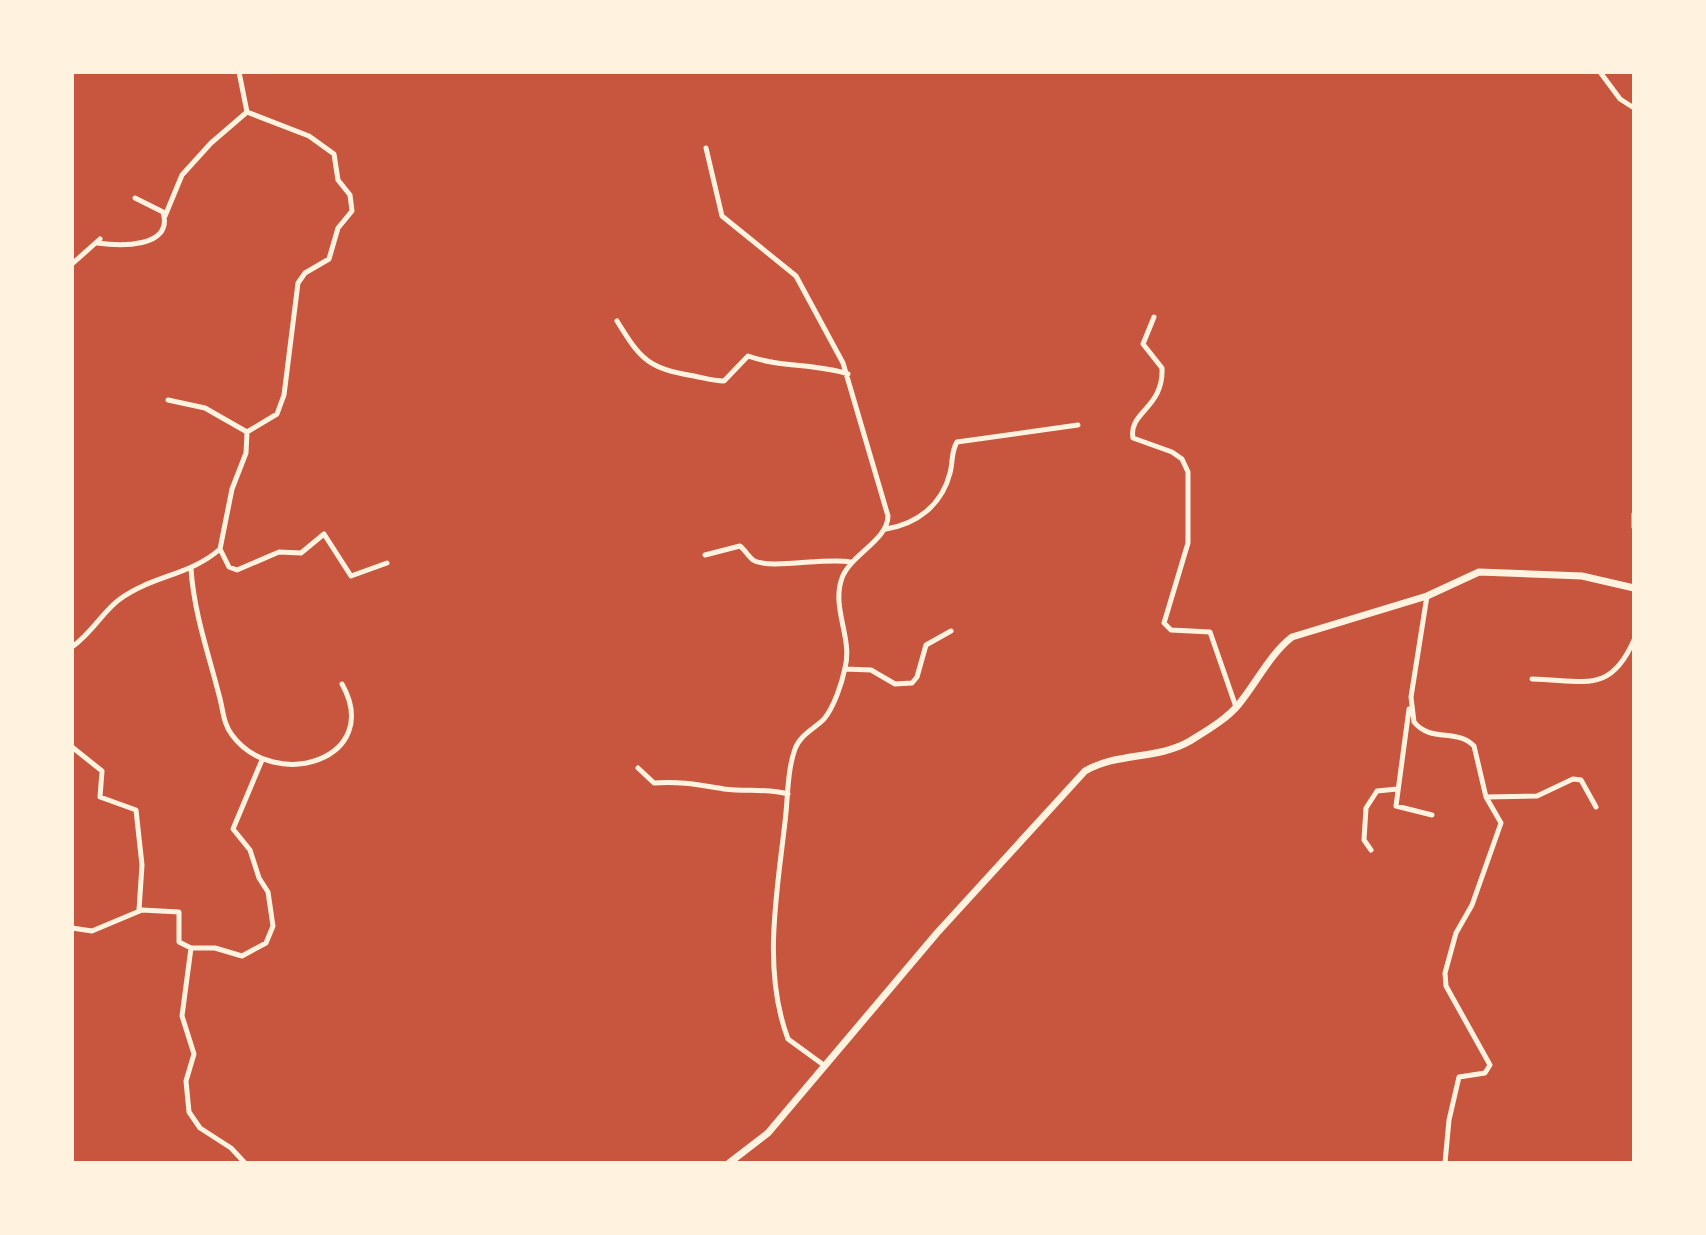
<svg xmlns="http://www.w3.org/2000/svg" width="1706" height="1235" viewBox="0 0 1706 1235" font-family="'Fira Sans Condensed',sans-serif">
  <rect width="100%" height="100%" fill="#c8553d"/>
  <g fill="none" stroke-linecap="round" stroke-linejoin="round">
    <path stroke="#fff3e0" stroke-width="5" d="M1600,72l20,27 14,9
      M706,148l16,68 74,60 47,87 45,153c0,24 -38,39 -46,62 -11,30 11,60 3,90 -3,15 -11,39 -21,51 -10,10 -24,16 -29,30 -8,22 -7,50 -10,73 -8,71 -23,148 3,217l37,27
      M165,216l17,-41 29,-32 36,-31
      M97,243c21,3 77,6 66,-31l-28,-14
      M72,264l28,-25
      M1154,317l-11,27 19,24c2,40 -34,44 -29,70l39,14 10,7 6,13v71l-24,80 7,7 39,2 26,75
      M617,321c24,39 31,47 77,55 10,2 20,5 30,5l24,-25c34,12 66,7 100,18
      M168,400l37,8 42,24
      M1634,514v13
      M886,529c31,-5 56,-24 64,-56 3,-10 1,-22 7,-31l121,-17
      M220,549l9,18 8,3 42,-18 22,1 23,-19 27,42 36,-13
      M705,555l35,-9c5,4 8,10 13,14 16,10 73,-3 97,2
      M191,569c3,44 17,83 28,126 4,13 4,29 13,40 43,58 152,24 110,-51
      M1427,596l-16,101 3,25c17,21 43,6 60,24l12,51 15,26 -29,82 -16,28 -11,40 1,13 44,79 -5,8 -26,4 -10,43 -4,43
      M72,647c21,-15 31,-36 48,-48 31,-23 71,-24 100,-50l12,-60 14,-36 1,-21 30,-18 7,-19 14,-112 7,-10 24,-14 9,-31 14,-17 -2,-16 -12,-15 -4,-26 -25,-18 -62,-24 -8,-40
      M845,669l26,1 24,14 17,-1 5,-6 9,-32 25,-14
      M1532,679c52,1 78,16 102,-39
      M1409,709l-13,97 36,9
      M72,747l30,24 -2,26 36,13 6,55 -3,45
      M638,768l16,15c26,-2 45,2 70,6 23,3 42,-1 64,5
      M1486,797l51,-1 36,-17 8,1 15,27
      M1371,850l-7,-10 2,-32 11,-17 20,-2
      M72,928l20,3 50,-21 37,2v30l12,6h24l27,8 24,-13 7,-17 -5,-34 -9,-14 -9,-28 -17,-21 29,-69
      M191,948l-9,68 12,38 -8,27 3,31 11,16 31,20 14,15"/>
    <path stroke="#fff3e0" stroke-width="7" d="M729,1163l39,-30 169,-200 148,-162c33,-19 72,-11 105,-30 16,-10 37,-22 49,-37 18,-22 31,-50 53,-67l135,-41 52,-24 103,4 52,12"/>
  </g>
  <rect width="1706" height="1235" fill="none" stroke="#fff3e0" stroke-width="148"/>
</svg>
